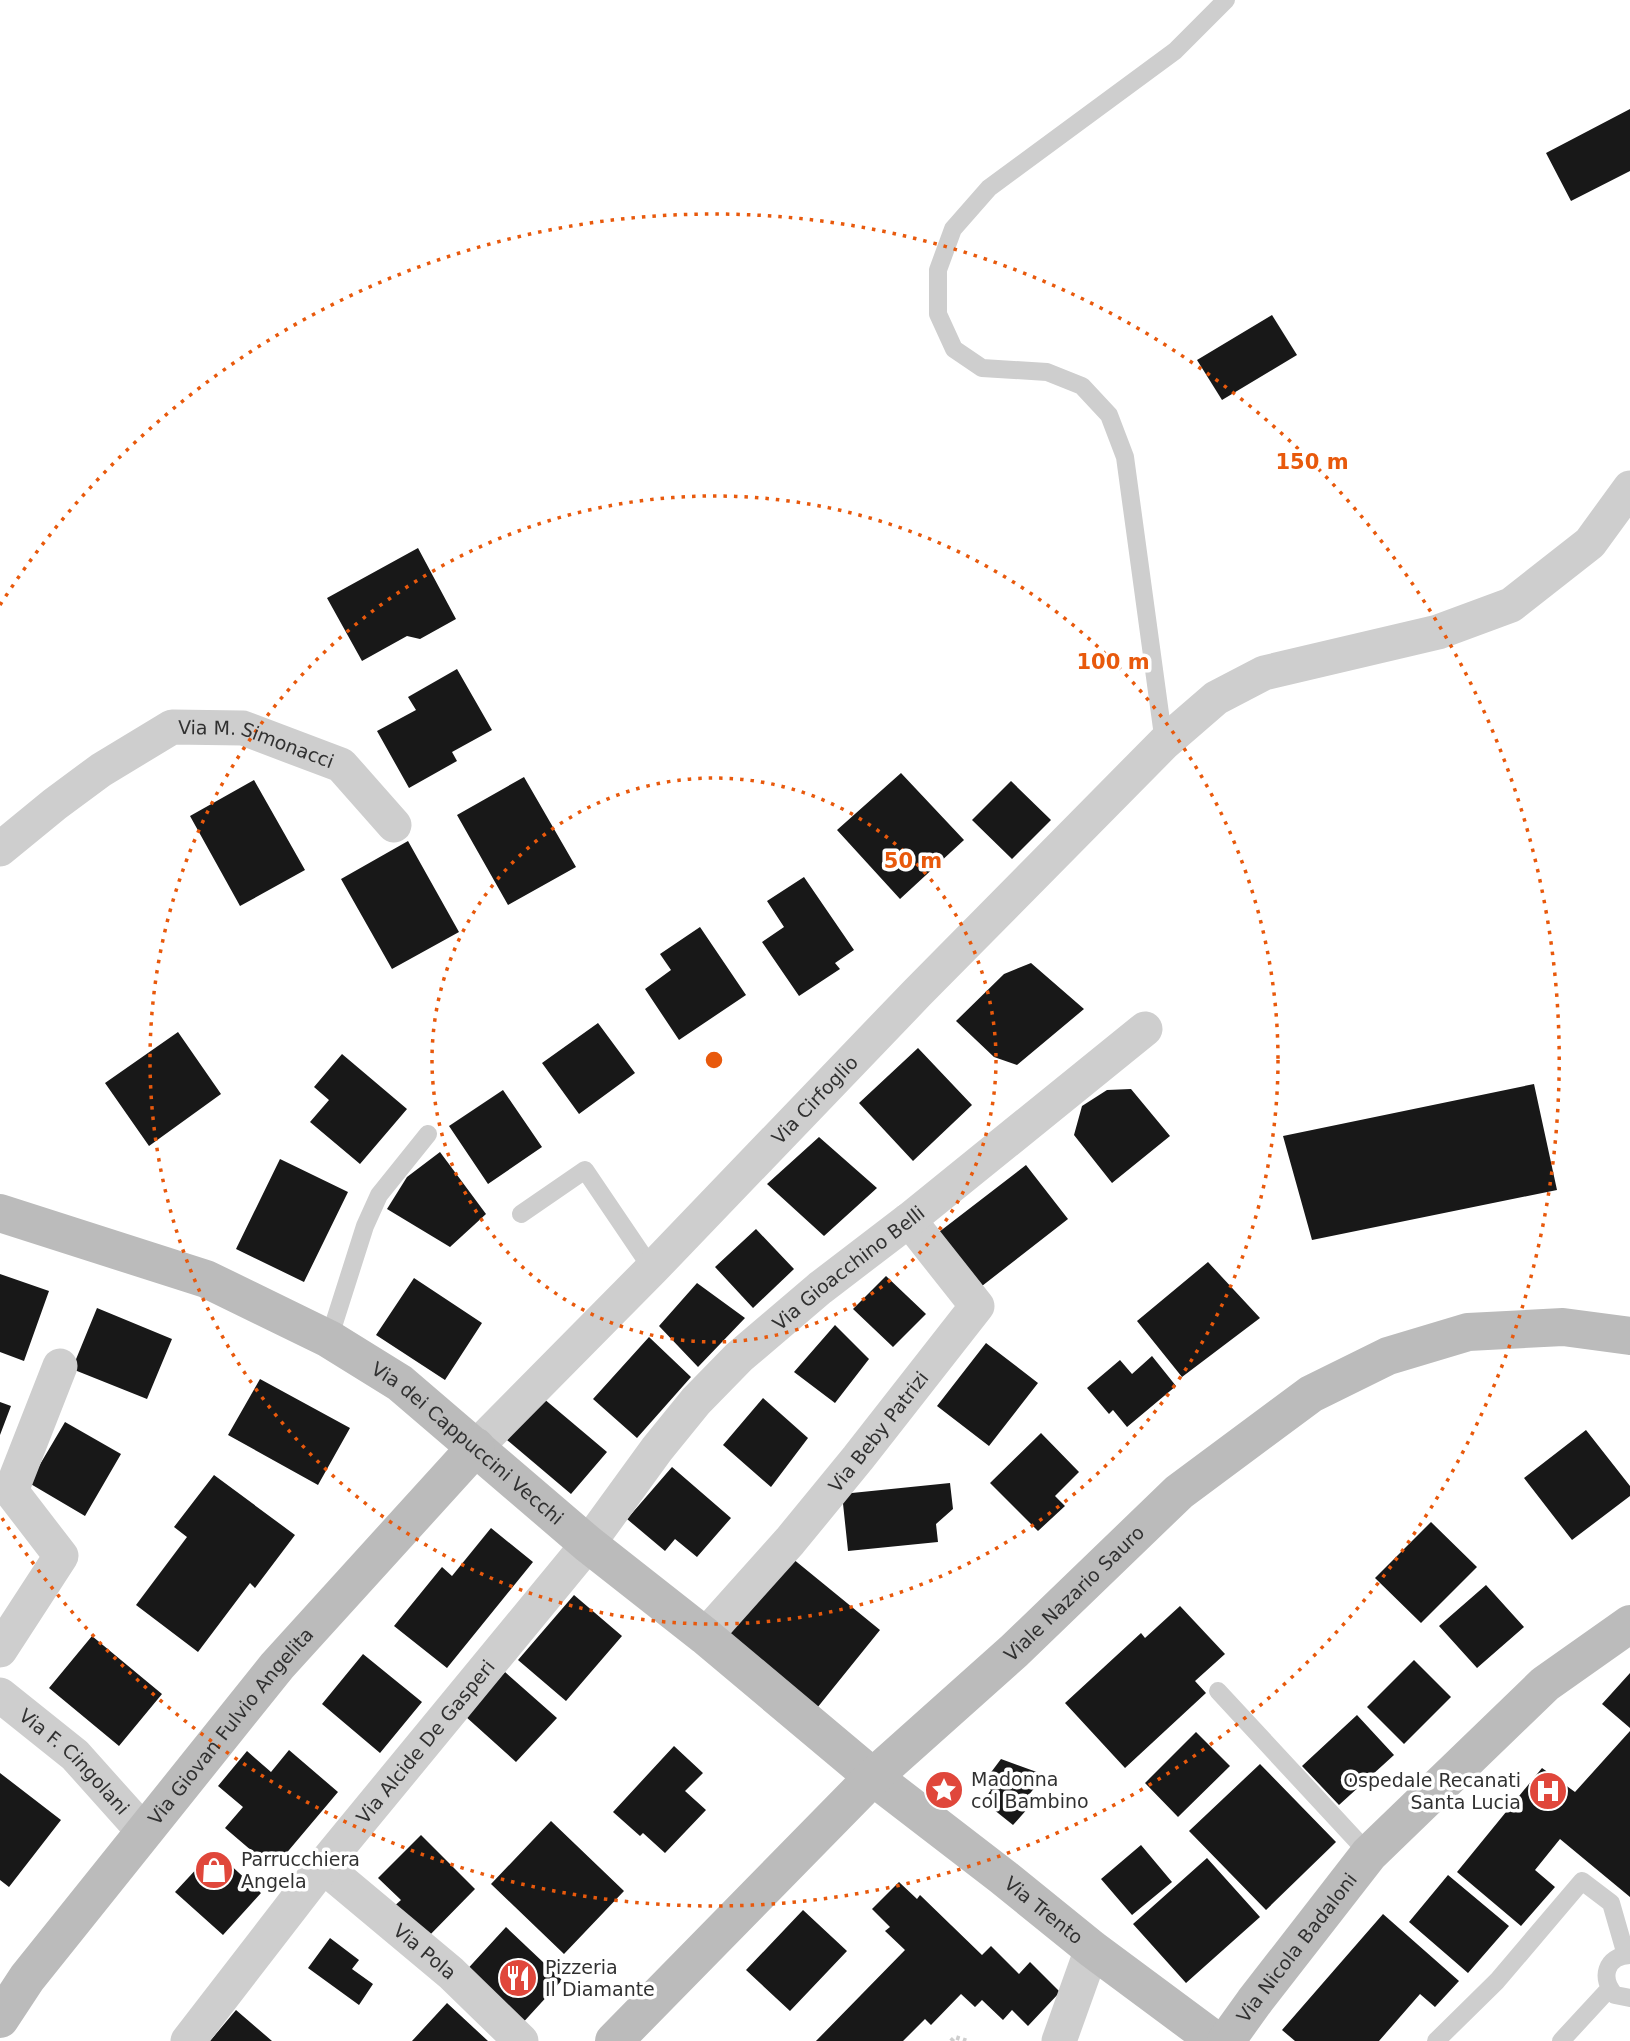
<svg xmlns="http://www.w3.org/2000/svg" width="1630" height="2041" viewBox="0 0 1630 2041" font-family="'DejaVu Sans',sans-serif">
  <rect width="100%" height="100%" fill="#fff"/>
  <path fill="#181818" d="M1630,109v62l-59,30 -25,-48z
    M1272,315l25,40 -75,45 -25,-40z
    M418,548l38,71 -36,20 -13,-3 -45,25 -35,-63z
    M457,669l35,61 -40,22 5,9 -48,27 -32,-57 39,-21 -8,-13z
    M901,773l63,67 -64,59 -63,-69z
    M524,777l52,90 -68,38 -51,-90z
    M254,780l51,90 -65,36 -50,-90z
    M1011,781l40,39 -39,39 -40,-39z
    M408,841l51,91 -67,37 -51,-90z
    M804,877l50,73 -19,13 5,6 -41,27 -37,-54 22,-15 -17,-26z
    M700,927l46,68 -67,45 -34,-51 26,-19 -11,-16z
    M1031,963l53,46 -67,56 -23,-8 -38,-36 48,-47z
    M598,1023l37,50 -56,41 -37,-51z
    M178,1032l43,62 -72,52 -44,-63z
    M918,1048l54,57 -59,56 -54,-58z
    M342,1054l65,55 -47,55 -50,-42 19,-22 -15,-13z
    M1534,1084l23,106 -245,50 -29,-104z
    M1131,1089l39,47 -58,47 -38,-48 8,-29 25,-16z
    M503,1090l39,57 -54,37 -39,-58z
    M819,1137l58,51 -53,48 -57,-52z
    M440,1152l46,62 -36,33 -63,-38 20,-32z
    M280,1159l68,33 -44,90 -68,-33z
    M1026,1165l42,54 -86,67 -43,-54z
    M756,1229l38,40 -41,39 -38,-41z
    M1208,1262l52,56 -78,59 -45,-56z
    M0,1274l49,17 -25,70 -24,-9z
    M886,1276l40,38 -33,33 -40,-38z
    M414,1278l68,45 -37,57 -69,-45z
    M697,1283l48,35 -47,49 -39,-41z
    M97,1308l75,31 -25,60 -75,-30z
    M835,1325l34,34 -34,44 -41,-31z
    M649,1337l42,40 -54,61 -44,-39z
    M986,1343l52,40 -49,63 -52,-40z
    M1152,1356l24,30 -49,41 -14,-17 -4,4 -22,-26 33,-28 12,14z
    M260,1379l90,49 -32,57 -90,-50z
    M543,1398l64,54 -36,42 -64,-54z
    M763,1398l45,40 -37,49 -48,-42z
    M0,1402l11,4 -11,29z
    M65,1422l56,32 -36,62 -56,-33z
    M1586,1430l44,56v10l-58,44 -48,-62z
    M1041,1433l38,39 -24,24 10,10 -27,25 -48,-48z
    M672,1467l59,51 -34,39 -22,-18 -10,12 -38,-32z
    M214,1475l81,60 -40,53 -5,-5 -52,69 -62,-47 51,-68 -13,-10z
    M950,1483l3,26 -17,15 2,18 -90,9 -6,-57z
    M1431,1522l46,45 -56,56 -46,-45z
    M491,1528l42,34 -86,106 -53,-42 48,-59 10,9z
    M787,1554l93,76 -67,83 -94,-76z
    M1486,1585l38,42 -47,41 -38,-42z
    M574,1595l48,41 -56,65 -48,-41z
    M1180,1606l45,48 -30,27 11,12 -81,75 -60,-65 76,-70 4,5z
    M92,1636l70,58 -43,52 -70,-58z
    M363,1654l59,48 -42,51 -58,-49z
    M1414,1660l37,37 -47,47 -37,-37z
    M505,1672l52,46 -41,44 -51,-46z
    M1630,1673v55l-28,-24z
    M1357,1715l37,40 -55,50 -37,-39z
    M1630,1731v166l-70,-58 -25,31 20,17 -34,39 -64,-54 85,-104 33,24z
    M1196,1732l34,34 -52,51 -33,-34z
    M674,1746l29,27 -18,18 21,19 -41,43 -22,-20 -3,3 -27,-24z
    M289,1750l49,42 -65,77 -48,-41 18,-21 -25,-21 29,-35 24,21z
    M1001,1759l44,16 -22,27 6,5 -16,18 -30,-24 8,-11 -8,-7z
    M1260,1764l76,78 -70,68 -77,-79z
    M0,1773l61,47 -52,67 -9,-7z
    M551,1821l73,70 -60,63 -73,-70z
    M421,1835l54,54 -51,52 -33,-32 10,-9 -23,-22z
    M1141,1845l31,37 -40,33 -31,-36z
    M214,1850l47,43 -38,42 -48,-43z
    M1207,1858l53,59 -74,66 -53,-59z
    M1448,1875l61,51 -41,47 -59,-51z
    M899,1882l18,17 3,-4 62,60 9,-9 28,28 11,-12 30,30 -32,34 -16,-16 -9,10 -21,-20 -7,7 -14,-13 -30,31 -6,-6 -22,22h-87l89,-91 -20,-19 5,-4 -18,-18z
    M803,1910l44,41 -57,60 -44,-41z
    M1383,1914l76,67 -24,26 -15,-13 -41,47h-84l-13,-11z
    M506,1927l56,53 -43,47 -57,-52z
    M330,1938l29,22 -7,9 21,15 -14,21 -51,-37z
    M447,2003l41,38h-76z
    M236,2010l36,31h-62z"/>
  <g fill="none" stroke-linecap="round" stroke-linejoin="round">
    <path stroke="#cecece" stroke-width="4.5" stroke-dasharray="3.5 3.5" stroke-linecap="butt" d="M951,2041l4,-4 12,4"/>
    <path stroke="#cecece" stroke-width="18" d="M1164,743l-39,-286 -16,-42 -27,-29 -35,-14 -65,-4 -28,-19 -16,-35v-44l15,-41 36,-41 186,-137 51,-51
      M521,1214l64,-44 67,99
      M329,1339l36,-113 14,-31 49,-61
      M1218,1691l151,163
      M1630,1955c-25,1 -30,24 -15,40l15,3
      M1436,2041l61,-60 85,-100 29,22 15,52
      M1561,2041l48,-52"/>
    <g stroke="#cecece" stroke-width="35">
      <path id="s1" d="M0,849l55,-45 46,-34 71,-43 71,1 98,37 53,60"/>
      <path id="s2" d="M476,1447l176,-178 265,-276 247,-250 52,-45 48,-25 174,-41 73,-27 79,-62 40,-55"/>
      <path id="s3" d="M705,1636l85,-95 68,-83 119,-152 -68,-86"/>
      <path d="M0,1650l61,-94 -50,-65 49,-125"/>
      <path id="s4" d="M0,1695l75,60 69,77"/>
      <path id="s5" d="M323,1866l128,107 70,68"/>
      <path id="s6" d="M188,2041l135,-175 265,-322 69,-95 39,-48 43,-44 81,-69 89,-68 236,-191"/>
      <path d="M1059,2041l33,-92"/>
    </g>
    <g stroke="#bbb" stroke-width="38">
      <path id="s7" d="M0,1213l206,66 123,60 71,44 188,161 117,92 168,141 130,100 89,72 124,92"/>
      <path id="s8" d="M0,2019l27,-41 250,-312 199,-219"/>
      <path id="s9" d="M614,2041l259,-264 141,-126 165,-159 132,-98 77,-38 80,-24 95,-5 67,9"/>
      <path id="s10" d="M1226,2041l28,-39 115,-148 176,-170 85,-60"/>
    </g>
  </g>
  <g fill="none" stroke="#e8590c" stroke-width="3.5" stroke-dasharray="3.5 7">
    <circle cx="714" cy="1060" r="282"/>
    <circle cx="714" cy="1060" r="564"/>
    <path d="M0 605A846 846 0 1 1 0 1515"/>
  </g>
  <defs>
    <symbol id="sight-disc" viewBox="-11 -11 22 22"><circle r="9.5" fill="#e0473b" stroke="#fff"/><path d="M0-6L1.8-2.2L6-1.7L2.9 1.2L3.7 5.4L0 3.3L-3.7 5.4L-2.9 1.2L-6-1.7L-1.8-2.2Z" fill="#fff"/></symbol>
    <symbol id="hospital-disc" viewBox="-11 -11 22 22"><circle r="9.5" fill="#e0473b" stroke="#fff"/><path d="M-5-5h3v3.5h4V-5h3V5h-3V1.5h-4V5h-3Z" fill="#fff"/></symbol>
    <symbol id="shop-disc" viewBox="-11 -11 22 22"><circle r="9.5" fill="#e0473b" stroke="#fff"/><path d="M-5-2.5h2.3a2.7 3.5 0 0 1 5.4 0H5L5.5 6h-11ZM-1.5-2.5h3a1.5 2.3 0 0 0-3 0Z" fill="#fff"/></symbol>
    <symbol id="restaurant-disc" viewBox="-11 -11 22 22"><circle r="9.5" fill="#e0473b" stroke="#fff"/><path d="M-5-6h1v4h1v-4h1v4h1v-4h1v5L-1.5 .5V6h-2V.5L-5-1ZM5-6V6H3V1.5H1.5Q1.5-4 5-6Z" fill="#fff"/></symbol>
  </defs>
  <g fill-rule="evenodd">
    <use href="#sight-disc" x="922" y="1768" width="44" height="44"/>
    <use href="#hospital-disc" x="1526" y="1769" width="44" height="44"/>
    <use href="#shop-disc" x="192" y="1848" width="44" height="44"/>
    <use href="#restaurant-disc" x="496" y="1956" width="44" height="44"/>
  </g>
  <g text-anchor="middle" stroke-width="7" stroke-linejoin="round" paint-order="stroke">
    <g font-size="19" fill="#313131" stroke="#fff">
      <text dy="7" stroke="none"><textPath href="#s1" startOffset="298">Via M. Simonacci</textPath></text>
      <text dy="7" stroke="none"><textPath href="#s2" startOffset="485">Via Cirfoglio</textPath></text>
      <text dy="7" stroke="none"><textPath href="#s6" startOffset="1020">Via Gioacchino Belli</textPath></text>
      <text dy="7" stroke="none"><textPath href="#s3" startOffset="268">Via Beby Patrizi</textPath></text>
      <text dy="7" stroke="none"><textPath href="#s7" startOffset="527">Via dei Cappuccini Vecchi</textPath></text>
      <text dy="7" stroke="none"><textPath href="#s9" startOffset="642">Viale Nazario Sauro</textPath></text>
      <text dy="7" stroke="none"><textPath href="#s8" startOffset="373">Via Giovan Fulvio Angelita</textPath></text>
      <text dy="7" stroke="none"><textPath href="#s6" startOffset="382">Via Alcide De Gasperi</textPath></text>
      <text dy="7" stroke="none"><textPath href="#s4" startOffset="100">Via F. Cingolani</textPath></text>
      <text dy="7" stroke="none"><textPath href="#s7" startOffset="1269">Via Trento</textPath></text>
      <text dy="7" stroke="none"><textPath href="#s10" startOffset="117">Via Nicola Badaloni</textPath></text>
      <text dy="7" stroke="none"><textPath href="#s5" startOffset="133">Via Pola</textPath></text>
    </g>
    <g font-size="19" fill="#313131" stroke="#fff" text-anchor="start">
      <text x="971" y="1786">Madonna<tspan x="971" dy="22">col Bambino</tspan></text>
      <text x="1521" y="1787" text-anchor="end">Ospedale Recanati<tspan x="1521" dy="22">Santa Lucia</tspan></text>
      <text x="241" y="1866">Parrucchiera<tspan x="241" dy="22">Angela</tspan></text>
      <text x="545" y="1974">Pizzeria<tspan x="545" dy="22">Il Diamante</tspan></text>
    </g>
  </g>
  <circle cx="714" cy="1060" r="10" fill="#e8590c" stroke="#fff" stroke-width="3.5"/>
  <g font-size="21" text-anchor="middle" font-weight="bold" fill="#e8590c" stroke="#fff" stroke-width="7" stroke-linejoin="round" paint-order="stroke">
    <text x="1312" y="469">150 m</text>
    <text x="1113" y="669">100 m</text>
    <text x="913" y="868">50 m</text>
  </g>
</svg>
